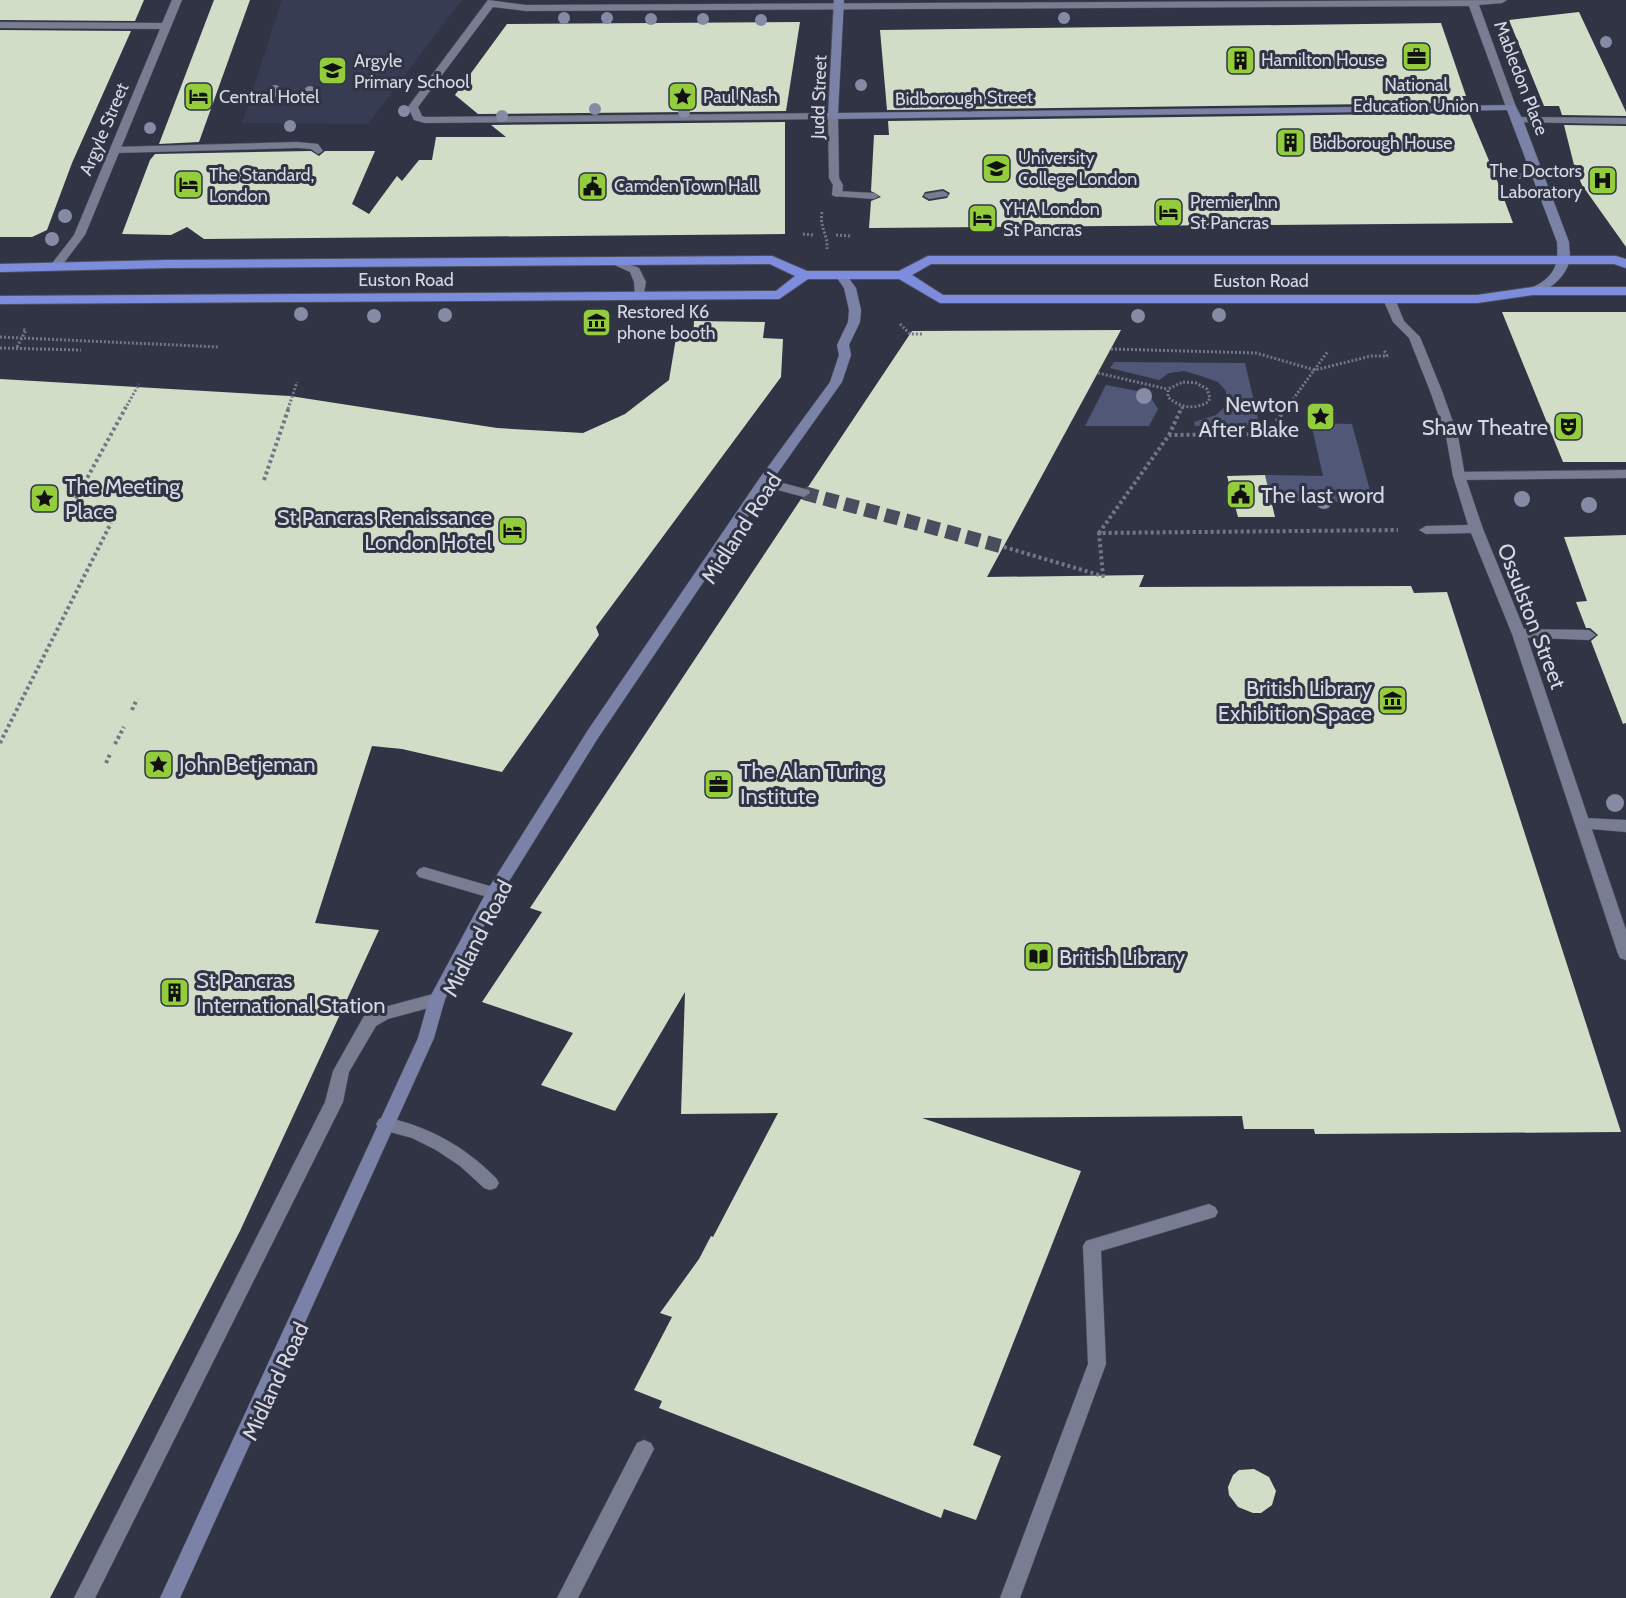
<svg xmlns="http://www.w3.org/2000/svg" width="1626" height="1598" viewBox="0 0 1626 1598" font-family="Cabin,sans-serif">
  <rect width="100%" height="100%" fill="#303445"/>
  <path fill="#373c53" d="M282,0h180l-94,124 -126,-1z"/>
  <path fill="#515877" d="M1114,362l131,1 15,64 -65,-1 -1,-4 22,-7 11,-10 -1,-14 -8,-9 -17,-6 -17,-5 -15,2 -10,7 -49,-12z
    M1106,385l42,8 10,16 -9,17h-64z
    M1311,423l41,1 21,78 -102,-1 -6,-26 58,1z"/>
  <path fill="#d2ddc8" fill-rule="evenodd" d="M0,0h144l-9,21 -135,-1z
    M214,0h36l-51,142 -40,2z
    M1579,12l47,100v4l-64,-1 -3,-9h-15l-35,-86z
    M800,22l-14,89 -308,3 -23,-19 52,-71z
    M1441,23l25,73h-4l3,7 -578,7 -7,-80z
    M0,30l131,1 -59,132 -25,67 -15,7h-32z
    M1469,113l26,62 18,48 -644,5 2,-27 10,-4 -10,-6 3,-56h15l-1,-14zM943,189l7,4 -3,5 -18,3 -7,-4 3,-5z
    M785,122v112l-581,5 -17,-12 -16,8 -49,-1 28,-74 5,-6 156,-3 8,5 6,-5h50l-23,53 17,10 28,-38 5,5 17,-21h13l4,-23h70l-15,-12z
    M1564,125l62,1v121l-44,-62 -7,-16z
    M1502,312h124v150h-63z
    M694,321l71,1 -2,16 20,1 -2,38 -185,250 3,8 -97,137 -100,-23 -30,-3 -57,177 64,7 -139,301 -190,367h-50v-1219l290,17 207,32 86,5 42,-19 44,-34 7,-42 17,1z
    M1121,330l-134,247 157,-2 -5,12 272,-1 3,7 33,-1 174,540 -306,2 -1,-5h-70l-2,-13 -320,2 159,53 -108,274 28,11 -25,64 -32,-11 -3,9 -282,-110 3,-7 -28,-11 38,-73 -12,-4 39,-54 12,-23 2,1 65,-124 -97,1 4,-122 -70,119 -74,-26 32,-52 -91,-31 60,-90 -12,-4 271,-409h4l7,-5 -4,-7 104,-156z
    M1265,475l10,42h-37l-11,-41z
    M1626,535v188l-3,1 -32,-83 7,-6 -8,-7h-4l-10,-26 11,-1 -23,-64z
    M1254,1469l15,8 7,14 -4,14 -11,8h-8l-15,-6 -9,-12 -1,-8 5,-12 6,-5z"/>
  <g fill="none" stroke-linecap="round" stroke-linejoin="round">
    <path stroke="#494d5d" stroke-width="14" stroke-dasharray="14 7" stroke-linecap="butt" d="M804,493l200,54"/>
    <defs>
      <path id="lane" d="M298,142l20,2 5,7 -5,3 -7,-5 -13,-1 -183,5 -5,-3 5,-3z
        M1502,173h37l5,3 -5,3 -41,-1 -1,-2z
        M837,191l37,2 5,3 -5,3 -41,-3 -1,-2z
        M943,191l5,3 -1,2 -18,3 -5,-3 1,-2z
        M614,258l25,10 7,14 -3,16h-8l-1,-16 -4,-10 -20,-9v-4z
        M1626,470v8l-167,2 -6,-4 6,-4z
        M1519,629l70,1 7,5 -7,5 -75,-3 -2,-3 2,-3z
        M1584,818l42,2v12l-47,-4 -3,-4 3,-4z
        M424,867l76,22 2,4 -2,4 -6,2 -75,-22 -3,-4 3,-4z
        M437,993l6,1 2,5 -2,5 -55,15 -12,7 -27,46 -6,30 -248,496h-21l251,-496 8,-31 31,-55 13,-7z
        M385,1117c45,10 79,29 111,61l3,5 -3,5 -6,2 -6,-2 -24,-22 -24,-16 -24,-12 -33,-9 -3,-5 3,-5z
        M1209,1204l6,3 3,5 -3,5 -114,34 5,113 -86,234h-20l88,-234 -5,-118 3,-5z
        M644,1440l7,3 3,6 -76,149h-21l80,-155z"/>
      <path id="street" d="M172,0h10l-97,235 -25,33h-8l-2,-2 24,-31 86,-206 -160,-1v-6l162,1z
        M488,0l38,5 981,-5 -5,3 -23,2 37,102 -5,3 -5,-3 -37,-101 -943,5 -33,-4 -75,100 4,9 3,1 408,-4 5,3 1,62 4,7 -1,9 -5,3 -5,-3 1,-9 -4,-7 -1,-59 -403,4 -11,-3 -6,-13z
        M1518,117l108,1v6l-112,-2v-4z
        M1389,295l6,4 9,22 16,16 22,54 16,45 7,40 18,53 43,105 100,296v30l-6,-2 -2,-4 -106,-320 -41,-101 -45,1 -7,-4 7,-4 42,-1 -15,-49 -7,-40 -16,-45 -21,-53 -16,-16 -10,-23z
        M764,478l45,12 1,3 -6,4 -45,-12 -1,-3z"/>
      <path id="secondary" d="M834,0h10l-6,113 677,-8 8,15 46,122c0,6 2,14 0,20 -3,15 -24,34 -40,31v-4c24,-11 30,-21 28,-47l-50,-132 -674,9 -5,-3z
        M841,272l4,1 11,15 5,22 -1,12 -11,23 2,10 -9,27 -73,103 -171,253 -98,158 -55,103 -11,39 -254,560h-20l258,-560 11,-39 59,-110 100,-159 171,-251 71,-97 9,-27 -2,-10 11,-23 1,-12 -5,-22 -9,-13z"/>
      <path id="highway" d="M772,256l35,15h92l29,-15h688l10,3v9l-12,-4h-683l-19,11 31,20h534l56,-8h93v8h-93l-56,8h-537l-41,-24h-91l-29,20 -779,5v-8l776,-5 19,-15 -25,-12 -603,4 -167,4v-8l167,-4z"/>
    </defs>
    <use href="#lane" stroke="#4d505f" stroke-width="1"/>
    <use href="#street" stroke="#4d505f" stroke-width="1"/>
    <use href="#secondary" stroke="#4d505f" stroke-width="1"/>
    <use href="#highway" stroke="#4d505f" stroke-width="2"/>
    <path stroke="#737785" stroke-width="3" stroke-dasharray="2 2" stroke-linecap="butt" d="M822,212c-3,14 6,22 5,37
      M803,234l10,1
      M836,235l15,1
      M900,324l10,10h13
      M0,337l219,10
      M17,347l9,-17h-4
      M0,348l81,2
      M1111,349l145,4 59,17 56,-14h16l-3,-6
      M1098,373l69,16
      M1183,382l13,1 11,6 3,9 -2,4c-14,8 -28,6 -40,-5v-8z
      M125,409l14,-25
      M288,409l9,-27
      M1182,409l1,-3
      M1286,409l42,-58"/>
    <path stroke="#737785" stroke-width="4" stroke-dasharray="3 3" stroke-linecap="butt" d="M1169,435l13,-28
      M264,480l25,-73
      M73,504l53,-97
      M1099,533l70,-98 98,-1 20,-27
      M1004,547l99,29 -4,-43 299,-3
      M132,710l5,-11
      M0,743l111,-220
      M115,744l9,-17
      M106,763l5,-11"/>
    <use href="#lane" fill="#797d91" fill-rule="evenodd"/>
    <use href="#street" fill="#797d91" fill-rule="evenodd"/>
    <use href="#secondary" fill="#7a82a8" fill-rule="evenodd"/>
    <use href="#highway" fill="#7e8cdd" fill-rule="evenodd"/>
  </g>
  <g fill="#858ba4">
    <circle cx="564" cy="18" r="6"/>
    <circle cx="607" cy="18" r="6"/>
    <circle cx="1064" cy="18" r="6"/>
    <circle cx="651" cy="19" r="6"/>
    <circle cx="703" cy="19" r="6"/>
    <circle cx="761" cy="20" r="6"/>
    <circle cx="1606" cy="42" r="6"/>
    <circle cx="326" cy="64" r="6"/>
    <circle cx="861" cy="85" r="6"/>
    <circle cx="275" cy="91" r="6"/>
    <circle cx="310" cy="92" r="6"/>
    <circle cx="595" cy="109" r="6"/>
    <circle cx="404" cy="111" r="6"/>
    <circle cx="684" cy="112" r="6"/>
    <circle cx="502" cy="116" r="6"/>
    <circle cx="290" cy="126" r="6"/>
    <circle cx="150" cy="128" r="6"/>
    <circle cx="65" cy="216" r="7"/>
    <circle cx="52" cy="239" r="7"/>
    <circle cx="301" cy="314" r="7"/>
    <circle cx="445" cy="315" r="7"/>
    <circle cx="1219" cy="315" r="7"/>
    <circle cx="374" cy="316" r="7"/>
    <circle cx="1138" cy="316" r="7"/>
    <circle cx="1144" cy="396" r="8"/>
    <circle cx="1522" cy="499" r="8"/>
    <circle cx="1324" cy="501" r="8"/>
    <circle cx="1589" cy="505" r="8"/>
    <circle cx="1615" cy="803" r="9"/>
  </g>
  <defs>
    <symbol id="office-square" viewBox="-11 -11 22 22"><rect x="-9" y="-9" width="18" height="18" rx="4" fill="#93cc3d" stroke="#303445"/><path d="M-6-3h4V-5.5h4V-3h4V5H-6ZM-1-4.5V-3h2v-1.5ZM-6 0V1H6V0Z" fill="#111"/></symbol>
    <symbol id="building-square" viewBox="-11 -11 22 22"><rect x="-9" y="-9" width="18" height="18" rx="4" fill="#93cc3d" stroke="#303445"/><path d="M-4-6H4V6H1V3H-1V6H-4ZM-2.5-4.3h1.7v1.8h-1.7ZM.8-4.3h1.7v1.8H.8ZM-2.5-1h1.7V.8h-1.7ZM.8-1h1.7V.8H.8Z" fill="#111"/></symbol>
    <symbol id="school-square" viewBox="-11 -11 22 22"><rect x="-9" y="-9" width="18" height="18" rx="4" fill="#93cc3d" stroke="#303445"/><path d="M0-5L7-2L0 1L-7-2ZM-4 1L0 2.5L4 1V4Q0 6-4 4Z" fill="#111"/></symbol>
    <symbol id="hotel-square" viewBox="-11 -11 22 22"><rect x="-9" y="-9" width="18" height="18" rx="4" fill="#93cc3d" stroke="#303445"/><path d="M-6-4.5h1.5V1H6V5H4.5V3h-9V5H-6ZM-4 0a1.8 1.8 0 1 1 3.6 0ZM.5 0V-2.5h3Q6-2.5 6 0Z" fill="#111"/></symbol>
    <symbol id="sight-square" viewBox="-11 -11 22 22"><rect x="-9" y="-9" width="18" height="18" rx="4" fill="#93cc3d" stroke="#303445"/><path d="M0-6L1.8-2.2L6-1.7L2.9 1.2L3.7 5.4L0 3.3L-3.7 5.4L-2.9 1.2L-6-1.7L-1.8-2.2Z" fill="#111"/></symbol>
    <symbol id="university-square" viewBox="-11 -11 22 22"><rect x="-9" y="-9" width="18" height="18" rx="4" fill="#93cc3d" stroke="#303445"/><path d="M0-5L7-2L0 1L-7-2ZM-4 1L0 2.5L4 1V4Q0 6-4 4Z" fill="#111"/></symbol>
    <symbol id="hospital-square" viewBox="-11 -11 22 22"><rect x="-9" y="-9" width="18" height="18" rx="4" fill="#93cc3d" stroke="#303445"/><path d="M-5-5h3v3.5h4V-5h3V5h-3V1.5h-4V5h-3Z" fill="#111"/></symbol>
    <symbol id="civic-square" viewBox="-11 -11 22 22"><rect x="-9" y="-9" width="18" height="18" rx="4" fill="#93cc3d" stroke="#303445"/><path d="M-.6-6.5H3V-4.5H.6V-3L4-1V1h2V6H-6V1h2V-1L-.6-3ZM-1.2 2.5V6h2.4V2.5Z" fill="#111"/></symbol>
    <symbol id="museum-square" viewBox="-11 -11 22 22"><rect x="-9" y="-9" width="18" height="18" rx="4" fill="#93cc3d" stroke="#303445"/><path d="M0-6L6-3V-2H-6V-3ZM-5-1h2V3h-2ZM-1-1h2V3h-2ZM3-1h2V3H3ZM-6 4H6V6H-6Z" fill="#111"/></symbol>
    <symbol id="theatre-square" viewBox="-11 -11 22 22"><rect x="-9" y="-9" width="18" height="18" rx="4" fill="#93cc3d" stroke="#303445"/><path d="M-5-5.5Q0-4 5-5.5V0Q5 5 0 6Q-5 5-5 0ZM-3.3-2.5H-1v1.5H-3.3ZM1-2.5H3.3v1.5H1ZM-2.8 1Q0 5.5 2.8 1Z" fill="#111"/></symbol>
    <symbol id="library-square" viewBox="-11 -11 22 22"><rect x="-9" y="-9" width="18" height="18" rx="4" fill="#93cc3d" stroke="#303445"/><path d="M-6-4Q-3-5.5-.7-3.5V5Q-3 3-6 4ZM6-4Q3-5.5 .7-3.5V5Q3 3 6 4Z" fill="#111"/></symbol>
  </defs>
  <g fill-rule="evenodd">
    <use href="#office-square" x="1400" y="40" width="33" height="33"/>
    <use href="#building-square" x="1224" y="44" width="33" height="33"/>
    <use href="#school-square" x="316" y="54" width="33" height="33"/>
    <use href="#hotel-square" x="182" y="80" width="33" height="33"/>
    <use href="#sight-square" x="666" y="80" width="33" height="33"/>
    <use href="#building-square" x="1274" y="126" width="33" height="33"/>
    <use href="#university-square" x="980" y="152" width="33" height="33"/>
    <use href="#hospital-square" x="1586" y="164" width="33" height="33"/>
    <use href="#hotel-square" x="172" y="168" width="33" height="33"/>
    <use href="#civic-square" x="576" y="170" width="33" height="33"/>
    <use href="#hotel-square" x="1152" y="196" width="33" height="33"/>
    <use href="#hotel-square" x="966" y="202" width="33" height="33"/>
    <use href="#museum-square" x="580" y="306" width="33" height="33"/>
    <use href="#sight-square" x="1304" y="400" width="33" height="33"/>
    <use href="#theatre-square" x="1552" y="410" width="33" height="33"/>
    <use href="#civic-square" x="1224" y="478" width="33" height="33"/>
    <use href="#sight-square" x="28" y="482" width="33" height="33"/>
    <use href="#hotel-square" x="496" y="514" width="33" height="33"/>
    <use href="#museum-square" x="1376" y="684" width="33" height="33"/>
    <use href="#sight-square" x="142" y="748" width="33" height="33"/>
    <use href="#office-square" x="702" y="768" width="33" height="33"/>
    <use href="#library-square" x="1022" y="940" width="33" height="33"/>
    <use href="#building-square" x="158" y="976" width="33" height="33"/>
  </g>
  <g text-anchor="middle" stroke-width="6" stroke-linejoin="round" paint-order="stroke">
    <g font-size="18" fill="#d6d9e4" stroke="#303445" text-anchor="start">
      <text x="1261" y="66">Hamilton House</text>
      <text x="354" y="67">Argyle<tspan x="354" dy="21">Primary School</tspan></text>
      <text x="1416" y="91" text-anchor="middle">National<tspan x="1416" dy="21">Education Union</tspan></text>
      <text x="219" y="103">Central Hotel</text>
      <text x="703" y="103">Paul Nash</text>
      <text x="1312" y="149">Bidborough House</text>
      <text x="1018" y="164">University<tspan x="1018" dy="21">College London</tspan></text>
      <text x="1582" y="177" text-anchor="end">The Doctors<tspan x="1582" dy="21">Laboratory</tspan></text>
      <text x="209" y="181">The Standard,<tspan x="209" dy="21">London</tspan></text>
      <text x="614" y="192">Camden Town Hall</text>
      <text x="1190" y="208">Premier Inn<tspan x="1190" dy="21">St Pancras</tspan></text>
      <text x="1003" y="215">YHA London<tspan x="1003" dy="21">St Pancras</tspan></text>
      <text x="617" y="318">Restored K6<tspan x="617" dy="21">phone booth</tspan></text>
    </g>
    <g font-size="18" fill="#d6d9e4" stroke="#303445">
      <text transform="translate(1521 78) rotate(69)" y="6">Mabledon Place</text>
      <text transform="translate(819 97) rotate(-88)" y="6">Judd Street</text>
      <text transform="translate(964 98) rotate(-1)" y="6">Bidborough Street</text>
      <text transform="translate(104 129) rotate(-67)" y="6">Argyle Street</text>
      <text x="406" y="286">Euston Road</text>
      <text x="1261" y="287">Euston Road</text>
    </g>
    <g font-size="22" fill="#d6d9e4" stroke="#303445" text-anchor="start">
      <text x="1299" y="412" text-anchor="end">Newton<tspan x="1299" dy="25">After Blake</tspan></text>
      <text x="1548" y="435" text-anchor="end">Shaw Theatre</text>
      <text x="65" y="494">The Meeting<tspan x="65" dy="25">Place</tspan></text>
      <text x="1261" y="503">The last word</text>
      <text x="492" y="525" text-anchor="end">St Pancras Renaissance<tspan x="492" dy="25">London Hotel</tspan></text>
      <text x="1372" y="696" text-anchor="end">British Library<tspan x="1372" dy="25">Exhibition Space</tspan></text>
      <text x="179" y="772">John Betjeman</text>
      <text x="740" y="779">The Alan Turing<tspan x="740" dy="25">Institute</tspan></text>
      <text x="1059" y="965">British Library</text>
      <text x="196" y="988">St Pancras<tspan x="196" dy="25">International Station</tspan></text>
    </g>
    <g font-size="22" fill="#d6d9e4" stroke="#303445">
      <text transform="translate(741 528) rotate(-57)" y="8">Midland Road</text>
      <text transform="translate(1532 616) rotate(69)" y="8">Ossulston Street</text>
      <text transform="translate(477 938) rotate(-63)" y="8">Midland Road</text>
      <text transform="translate(275 1381) rotate(-65)" y="8">Midland Road</text>
    </g>
  </g>
</svg>
